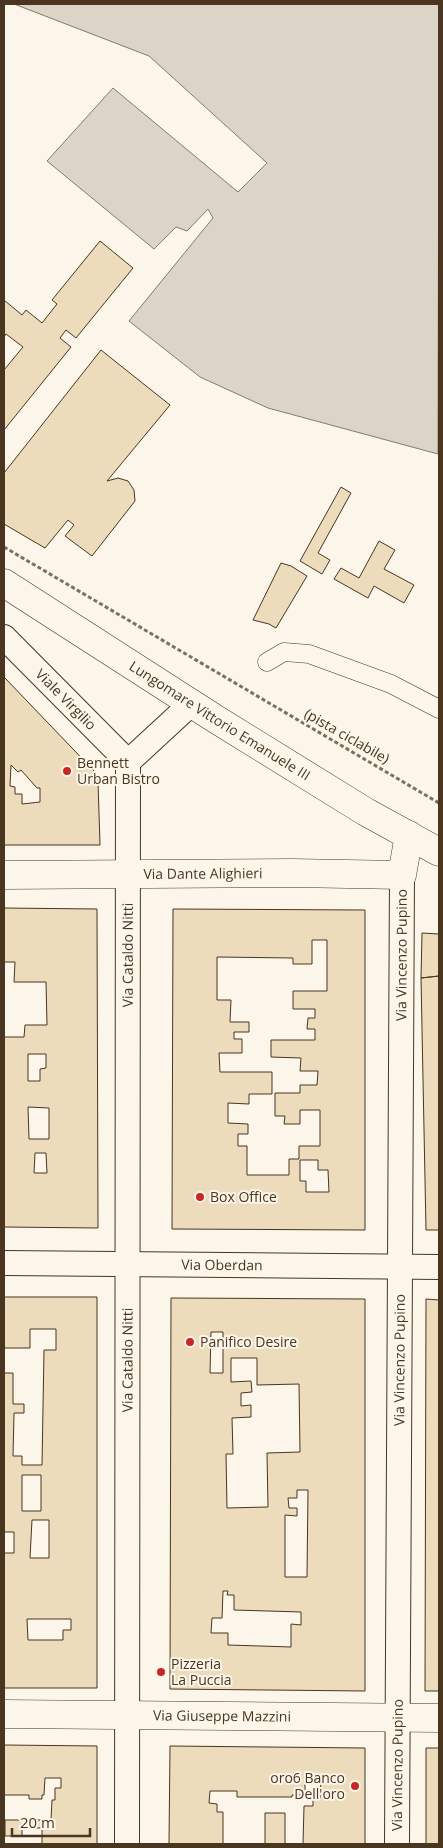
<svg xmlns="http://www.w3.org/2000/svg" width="443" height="1848" viewBox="0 0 443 1848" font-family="'Open Sans',sans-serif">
  <rect width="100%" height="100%" fill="#fbf6e9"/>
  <path fill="#dcd4c6" stroke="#887966" d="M14,4h425l-1,450 -170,-46 -68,-31 -71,-56 84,-103 -5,-9 -21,22 -11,-4 -22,22 -107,-88 66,-73 125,104 29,-29 -118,-107z"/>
  <path fill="#ecdcbc" stroke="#4a3520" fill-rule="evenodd" d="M100,241l33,27 -57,70 -10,-8 -6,8 11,9 -67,83v-60l19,-23 -17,-13 -2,3v-37l18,15 4,-5 16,13 15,-19 -5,-4z
    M101,350l69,55 -63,76 11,-3 10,3 6,9 1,11 -43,55 -27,-20 9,-11 -6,-5 -23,28 -41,-24v-51z
    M341,487l10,6 -33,60 12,7 -8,14 -22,-13z
    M379,541l16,9 -11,19 30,16 -10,18 -30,-17 -6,12 -34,-19 7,-11 18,10z
    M281,563l10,3 16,10 -31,52 -7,-4 -16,-4z
    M4,677l91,95 3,10 2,63h-96zM11,765l7,7 3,-2 16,18h3v14l-18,2v-10h-7v-7l-5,-1z
    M4,908l93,1 1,319 -94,-1v-190h20l1,-12h22l-1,-43h-32l1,-20h-11zM28,1054h18v14l-6,1v12h-12zM28,1107l21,1v31h-20zM35,1153h11l1,20h-13z
    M173,909l192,1v320l-193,-1zM312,940h15v51h-34v18h22v9h-7l-1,11h8v11h-44v17l30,1 -1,13h18l-1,14h-17v8h-25v23h10l-1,8h16v-14h20v36h-21v13h-10v16h-42v-29h-9v-12h10v-10l-20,-1v-20l21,1v-10h23v-22h-52l-1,-19h23v-14h-8v-7h15v-10h-19l1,-22h-14v-43l76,1v6h19zM300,1160h18v10h10l1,22h-23v-11h-6z
    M422,933l17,1v42l-18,2z
    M439,976v254h-13l-5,-252z
    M4,1297h93v391h-93v-135h10v-21h-10v-159h9v31h11v9h-10l-1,43h9v9h20l2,-115h12v-21h-26v19h-26zM22,1475h19v36h-19zM32,1520h17v38h-19zM27,1619h44v11h-8v10h-35z
    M171,1298l194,1v392l-195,-2zM211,1332h12v41h-13zM231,1358h26v27l42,-1 1,68 -33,1 1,54 -41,1 -1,-54h7l-1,-36 19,-1v-12l-10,1v-13l11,-1 -1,-11 -20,1zM297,1490h11l-1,87h-22v-62l12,1v-8h-8l-1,-10h9zM223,1591h5l-1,4h7v15l67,2v13l-10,-1v23l-63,-2v-12h-17l1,-15h10z
    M426,1299l13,1v391h-14z
    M4,1745l93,1v98h-55v-16h-20v8h-17v-16h46l1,-20h3v-12h6v-10h-16l-1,17h-2v4h-13v-4h-25z
    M170,1746l195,2v96h-62l1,-38h9v-8h7l1,-18h-16v15h-13v2h-55v-6h-27l-1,12 8,1v8h6v32h-54z
    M426,1748h13v96h-13z
    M265,1813h20v31h-20z"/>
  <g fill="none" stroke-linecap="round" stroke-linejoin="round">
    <defs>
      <path id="pedestrian" d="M267,662l17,-10 25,2 82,30 48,25"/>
      <g id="minor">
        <path id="s1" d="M4,637l124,125"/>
        <path id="s2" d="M4,1263l435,4"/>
        <path id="s3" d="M127,1844l1,-1082 64,-59"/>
        <path id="s4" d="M397,1844l5,-969"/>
      </g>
      <g id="tertiary">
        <path id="s5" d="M4,875l288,-2 110,2 7,-40"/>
      </g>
      <g id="secondary">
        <path id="s6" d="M4,583l210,135 152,94 73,40"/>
        <path id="s7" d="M4,1714l435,4"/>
      </g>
    </defs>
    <use href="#pedestrian" stroke="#4a3520" stroke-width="19"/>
    <use href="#minor" stroke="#4a3520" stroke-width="26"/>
    <use href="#tertiary" stroke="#4a3520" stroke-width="29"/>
    <use href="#secondary" stroke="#4a3520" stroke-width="29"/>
    <path stroke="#7f6f5c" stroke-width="3" stroke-dasharray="4 2.5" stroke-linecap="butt" d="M4,547l435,256"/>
    <use href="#pedestrian" stroke="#fbf6e9" stroke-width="18"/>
    <use href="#minor" stroke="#fbf6e9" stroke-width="24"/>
    <use href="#tertiary" stroke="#fbf6e9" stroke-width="28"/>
    <use href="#secondary" stroke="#fbf6e9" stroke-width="28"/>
  </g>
  <g fill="#c62828" stroke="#fbf6e9" stroke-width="2">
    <circle cx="67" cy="771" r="5"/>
    <circle cx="200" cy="1197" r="5"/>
    <circle cx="190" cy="1342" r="5"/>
    <circle cx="161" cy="1672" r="5"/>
    <circle cx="355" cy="1786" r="5"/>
  </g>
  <g text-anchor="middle" stroke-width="4" stroke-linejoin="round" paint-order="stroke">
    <g font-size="14" fill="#4a3520" stroke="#fbf6e9">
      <text dy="5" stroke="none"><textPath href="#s1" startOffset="88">Viale Virgilio</textPath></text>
      <text dy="5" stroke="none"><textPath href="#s6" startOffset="256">Lungomare Vittorio Emanuele III</textPath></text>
      <text transform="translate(347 736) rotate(30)" y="5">(pista ciclabile)</text>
      <text dy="5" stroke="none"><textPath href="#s5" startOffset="199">Via Dante Alighieri</textPath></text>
      <text dy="5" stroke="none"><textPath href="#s3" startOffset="889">Via Cataldo Nitti</textPath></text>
      <text dy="5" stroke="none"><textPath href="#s4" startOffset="889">Via Vincenzo Pupino</textPath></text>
      <text dy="5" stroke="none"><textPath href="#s2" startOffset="218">Via Oberdan</textPath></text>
      <text dy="5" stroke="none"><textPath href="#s3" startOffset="484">Via Cataldo Nitti</textPath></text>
      <text dy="5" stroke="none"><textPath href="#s4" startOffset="484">Via Vincenzo Pupino</textPath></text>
      <text dy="5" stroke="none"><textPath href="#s7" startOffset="218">Via Giuseppe Mazzini</textPath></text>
      <text dy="5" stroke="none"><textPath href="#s4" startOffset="79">Via Vincenzo Pupino</textPath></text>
    </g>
    <g font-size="14" fill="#4a3520" stroke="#fbf6e9" text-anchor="start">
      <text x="77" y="768">Bennett<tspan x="77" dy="16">Urban Bistro</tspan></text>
      <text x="210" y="1202">Box Office</text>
      <text x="200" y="1347">Panifico Desire</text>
      <text x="171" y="1669">Pizzeria<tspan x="171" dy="16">La Puccia</tspan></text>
      <text x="345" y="1783" text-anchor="end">oro6 Banco<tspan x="345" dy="16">Dell'oro</tspan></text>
    </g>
  </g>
  <rect width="443" height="1848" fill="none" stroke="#4a3520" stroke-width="10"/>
  <path d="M12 1828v8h78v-8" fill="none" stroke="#4a3520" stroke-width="2.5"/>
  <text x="20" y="1828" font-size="15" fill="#4a3520" stroke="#fbf6e9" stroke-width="4" paint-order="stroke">20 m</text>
</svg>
